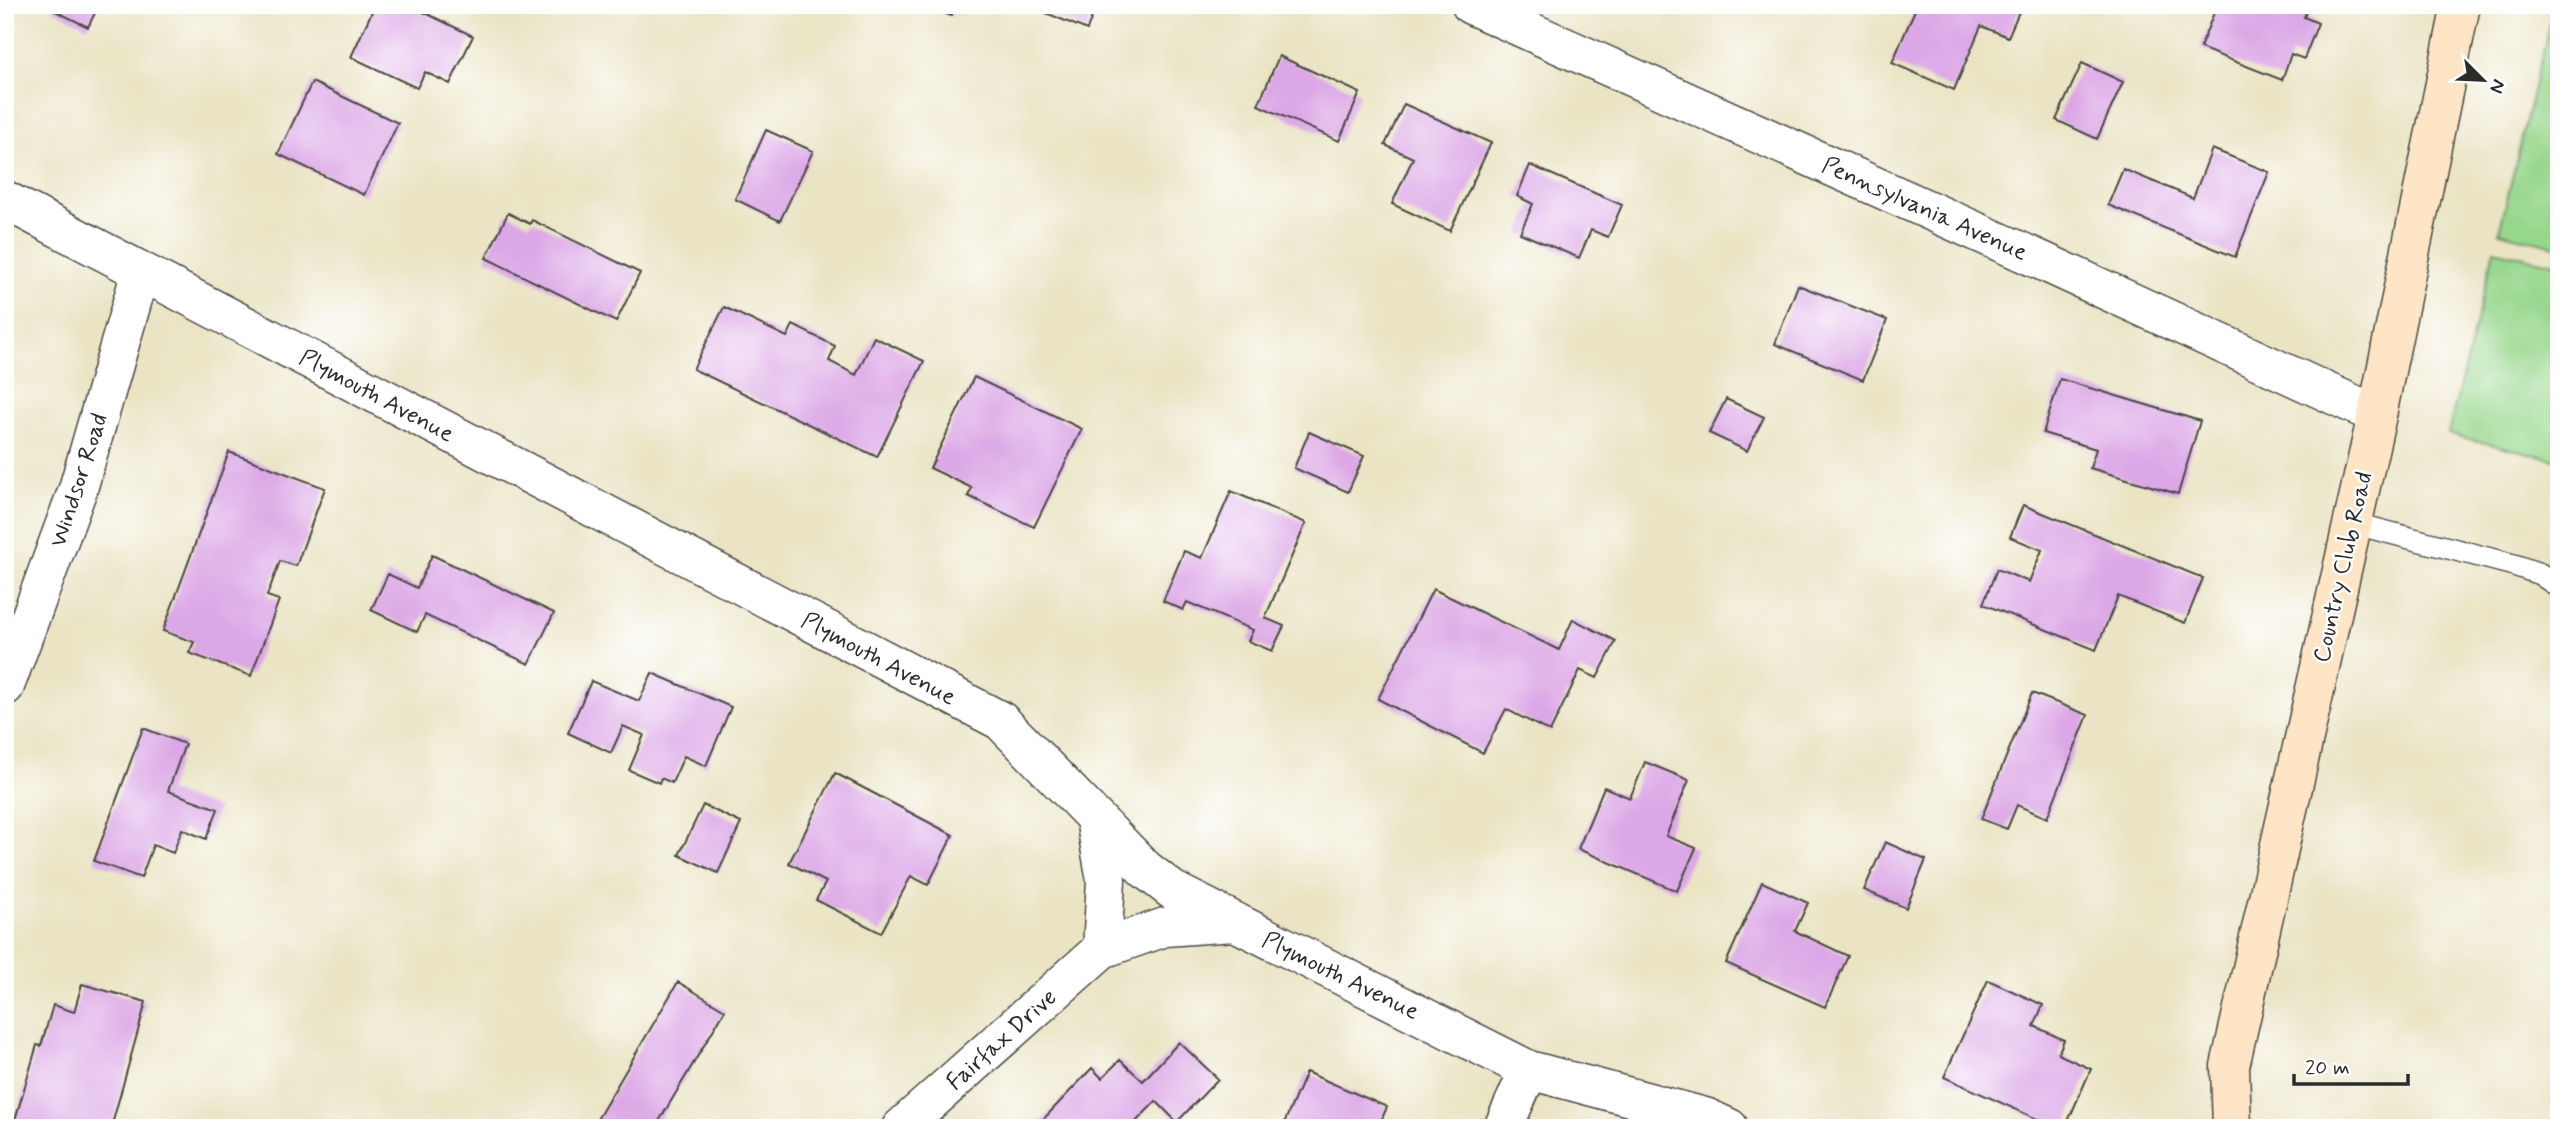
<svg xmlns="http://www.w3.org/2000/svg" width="2564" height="1133" viewBox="0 0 2564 1133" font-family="Mynerve,sans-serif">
  <rect width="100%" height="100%" fill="#fff"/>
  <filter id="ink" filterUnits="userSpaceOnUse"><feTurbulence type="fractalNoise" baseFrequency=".0143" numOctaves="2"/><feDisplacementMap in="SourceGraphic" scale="14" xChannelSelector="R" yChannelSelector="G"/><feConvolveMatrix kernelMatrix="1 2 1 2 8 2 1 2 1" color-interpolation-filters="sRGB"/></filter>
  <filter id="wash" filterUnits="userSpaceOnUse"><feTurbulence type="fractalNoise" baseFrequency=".00686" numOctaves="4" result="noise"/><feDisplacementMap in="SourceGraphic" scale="28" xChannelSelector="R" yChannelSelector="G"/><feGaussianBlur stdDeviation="1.57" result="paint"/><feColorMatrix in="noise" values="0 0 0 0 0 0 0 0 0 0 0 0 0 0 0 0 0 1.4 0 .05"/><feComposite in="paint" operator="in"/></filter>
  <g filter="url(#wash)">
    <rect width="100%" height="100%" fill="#eae4c4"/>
    <path fill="#97d78c" stroke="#61815c" stroke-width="2" d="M2554,5h5v242l-60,-15z
      M2494,250l65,15v195l-111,-26z"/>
    <g id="blocks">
      <path fill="#dca7e6" d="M56,5h43l-11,22 -35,-17z
        M375,5h34l64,31 -23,48 -25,-12 -8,16 -66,-31z
        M924,5h32l-5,11z
        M1027,5h69l-9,25z
        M1917,5h44l20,9 3,-9h38l-14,32 -27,-11 -27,64 -62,-27z
        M2217,5h92l-5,12 14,6 -14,36 -13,-5 -9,26 -82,-32z
        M1279,56l81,37 -21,48 -81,-36z
        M2082,63l41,19 -26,57 -41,-19z
        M312,82l86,41 -34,72 -86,-41z
        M1404,104l87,39 -41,88 -58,-27 21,-46 -28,-13z
        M766,130l47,21 -33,70 -45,-22z
        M2212,149l57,23 -34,85 -127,-52 15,-36 70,29z
        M1530,165l92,40 -14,32 -17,-7 -12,28 -59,-25 13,-29 -16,-8z
        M508,213l22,11 2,-4 108,53 -24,49 -130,-64z
        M1798,285l89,35 -24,60 -88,-36z
        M724,307l63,30 6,-12 42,21 -6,15 27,14 18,-38 50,24 -47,96 -184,-88z
        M974,377l108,52 -48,98 -66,-31 4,-8 -42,-20z
        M2060,379l140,42 -22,73 -88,-26 6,-19 -53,-16z
        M1726,399l38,18 -17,34 -38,-18z
        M1309,432l55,24 -16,36 -54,-24z
        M229,452l96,36 -29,78 -16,-5 -13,35 12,4 -28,76 -62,-23 5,-11 -31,-11z
        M1231,491l75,32 -41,95 19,8 -12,25 -24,-10 5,-11 -66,-28 -4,8 -20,-9 21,-50 18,7z
        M2023,505l180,73 -18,45 -67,-27 -22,54 -113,-46 14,-35 32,13 13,-32 -32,-13z
        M432,555l122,58 -25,51 -104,-49 -8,17 -46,-22 17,-36 29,14z
        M1433,589l126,61 14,-31 43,22 -19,37 -17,-8 -30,62 -44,-23 -23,44 -105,-54z
        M652,673l79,34 -25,59 -22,-10 -12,27 -11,-5 -2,5 -30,-13 15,-35 -21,-9 -12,27 -43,-20 23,-52 48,20z
        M2032,693l56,22 -41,103 -30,-13 -10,24 -26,-10z
        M143,728l42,16 -17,47 50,18 -12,30 -24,-10 -9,24 -20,-8 -12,33 -47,-17z
        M1645,762l44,18 -23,56 30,12 -19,43 -99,-42 26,-62 26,11z
        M835,773l118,62 -25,50 -17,-9 -30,57 -65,-33 10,-18 -37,-19z
        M703,805l38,18 -23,50 -39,-18z
        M1885,842l41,18 -20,48 -42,-18z
        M1762,882l46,21 -13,28 53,25 -23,51 -99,-44z
        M1988,980l55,25 -9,21 30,14 -6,14 33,15 -26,59h-8l-113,-51z
        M678,982l47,28 -70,118h-63z
        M82,984l64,18 -35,126 -98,-1 24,-82 4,1 12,-41 21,7z
        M1179,1042l39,37 -41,43 -21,-21 -26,27h-95l57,-60 10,10 18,-18 23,21z
        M1306,1072l81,35 -9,21h-96z"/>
    </g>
  </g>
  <g filter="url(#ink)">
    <use href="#blocks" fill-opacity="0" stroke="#484742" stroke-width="2"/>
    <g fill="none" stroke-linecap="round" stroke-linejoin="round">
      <defs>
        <path id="service" d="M2352,523l162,42 26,9 19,13"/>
        <path id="minor" d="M1471,5l569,255 337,155
          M5,200l996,521 144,148 27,21 357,180 176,47 24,11
          M5,686l73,-197 63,-218
          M1095,819l11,61 -4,69
          M901,1128l201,-179 63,-22 69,-5
          M1503,1128l26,-58"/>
        <path id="secondary" d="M2232,1128l-2,-62 147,-651 84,-410"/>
      </defs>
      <use href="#service" stroke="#484742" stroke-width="24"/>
      <use href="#minor" stroke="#484742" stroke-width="41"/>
      <use href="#secondary" stroke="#484742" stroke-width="41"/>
      <use href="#service" stroke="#fff" stroke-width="21"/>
      <use href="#minor" stroke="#fff" stroke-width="38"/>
      <use href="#secondary" stroke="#fde5c5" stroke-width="38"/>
    </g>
  </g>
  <g text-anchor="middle" stroke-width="5" stroke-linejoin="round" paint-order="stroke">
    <g font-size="24" fill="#2b2b2b" stroke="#fff">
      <text transform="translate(1925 208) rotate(24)" y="8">Pennsylvania Avenue</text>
      <text transform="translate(377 395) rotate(28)" y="8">Plymouth Avenue</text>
      <text transform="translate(78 480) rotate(-72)" y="8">Windsor Road</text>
      <text transform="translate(2342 567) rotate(-77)" y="8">Country Club Road</text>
      <text transform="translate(879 658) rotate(28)" y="8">Plymouth Avenue</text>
      <text transform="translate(1341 975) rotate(26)" y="8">Plymouth Avenue</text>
      <text transform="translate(1001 1039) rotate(-42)" y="8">Fairfax Drive</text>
    </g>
  </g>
  <rect width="2564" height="1133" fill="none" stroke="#fff" stroke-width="28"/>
  <g transform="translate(2483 80) rotate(114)" stroke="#ffffff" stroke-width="5" paint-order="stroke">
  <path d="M0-5L12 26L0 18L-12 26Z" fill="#2b2b2b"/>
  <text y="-10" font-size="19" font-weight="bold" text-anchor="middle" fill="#2b2b2b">N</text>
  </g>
  <path d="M2294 1074v10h114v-10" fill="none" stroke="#2b2b2b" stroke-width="3.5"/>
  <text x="2305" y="1074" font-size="21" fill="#2b2b2b" stroke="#ffffff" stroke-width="5" paint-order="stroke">20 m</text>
</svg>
